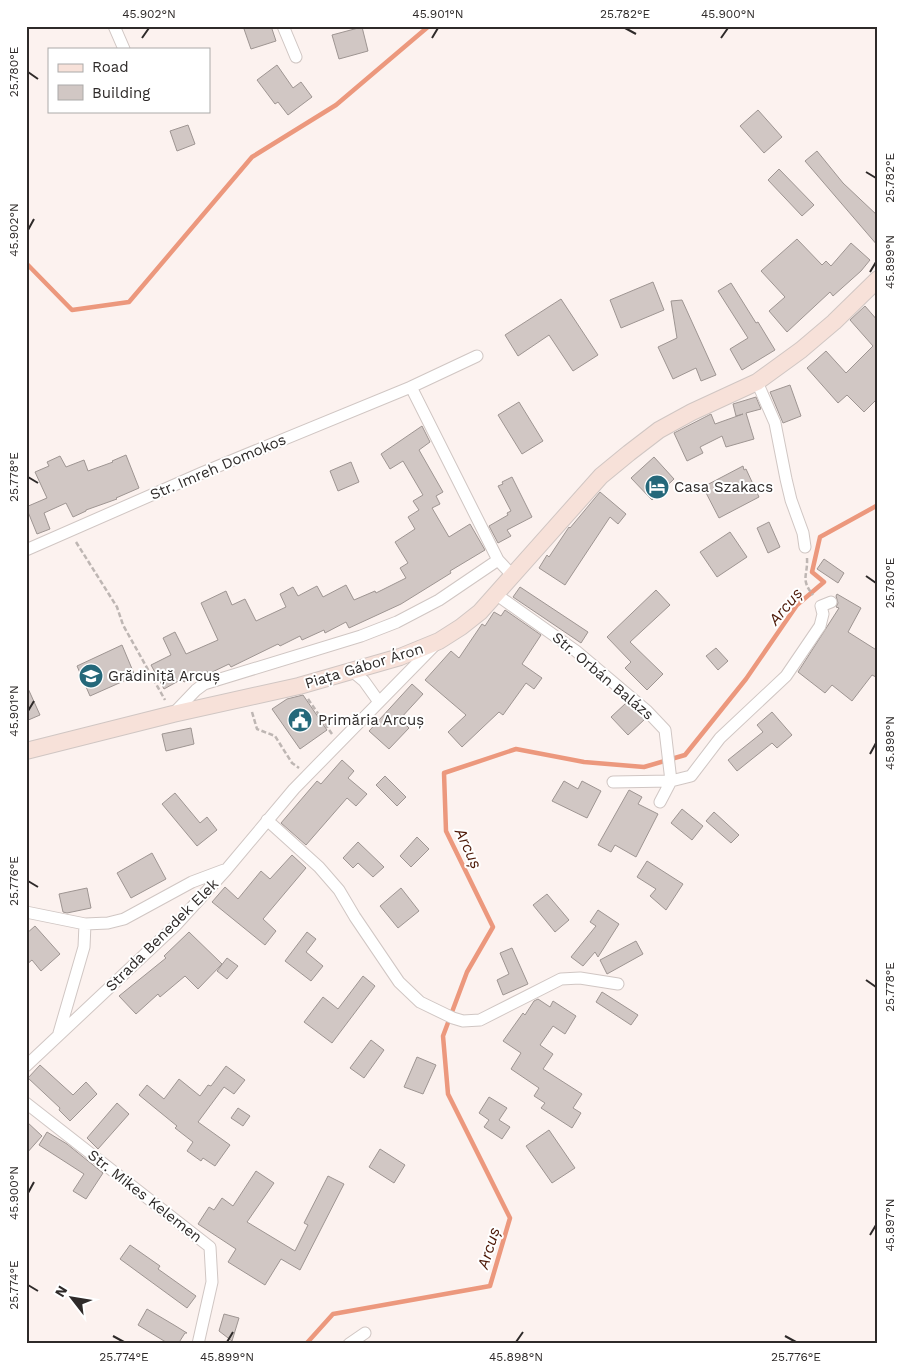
<svg xmlns="http://www.w3.org/2000/svg" width="904" height="1370" viewBox="0 0 904 1370" font-family="'Work Sans',sans-serif">
  <rect width="100%" height="100%" fill="#fcf2ef"/>
  <g fill="none" stroke-linecap="round" stroke-linejoin="round">
    <path stroke="#ec987d" stroke-width="4.5" d="M26,263l46,47 57,-8 123,-145 84,-52 93,-79
      M306,1344l27,-30 157,-28 20,-68 -62,-124 -5,-58 24,-64 26,-45 -47,-96 -2,-58 72,-24 68,13 60,5 41,-12 61,-76 51,-74 27,-23 -12,-10 8,-35 58,-32"/>
  </g>
  <path fill="#d1c7c4" stroke="#9e9592" d="M253,26h18l5,15 -25,8 -7,-20z
    M362,27l6,24 -29,8 -7,-24z
    M277,65l16,23 8,-6 11,15 -24,18 -10,-13 -3,2 -18,-24z
    M758,110l24,27 -18,16 -24,-27z
    M188,125l7,19 -18,7 -7,-20z
    M817,151l26,32 35,33v30l-73,-85z
    M779,169l35,36 -12,11 -34,-36z
    M797,239l25,26 4,-4 5,5 20,-23 19,17 -9,11 -28,25 -3,-4 -43,40 -18,-21 16,-14 -24,-26z
    M653,282l11,28 -43,18 -11,-28z
    M731,283l25,40 2,-1 17,28 -33,20 -12,-21 18,-11 -30,-47z
    M561,299l37,56 -25,16 -24,-36 -31,21 -13,-21z
    M682,300l34,75 -15,6 -5,-13 -23,11 -15,-32 19,-9 -6,-37z
    M865,306l13,15v77l-14,14 -17,-17 -9,8 -31,-35 19,-17 20,22 27,-27 -23,-26z
    M790,385l11,31 -18,7 -13,-31z
    M756,397l5,12 -15,4 8,26 -28,8 -4,-11 -22,11 3,6 -16,8 -13,-28 37,-19 4,10 28,-10 -7,2 -3,-12z
    M519,402l24,39 -21,13 -24,-39z
    M422,426l8,16 -11,8 24,42 -7,4 4,8 -8,4 17,29 21,-13 15,26 -35,21 1,2 -50,31 -52,24 -3,-6 -21,11 -1,-3 -22,10 -2,-4 -20,10 -2,-2 -47,23 -2,-3 -21,10 -1,-3 -23,11 -2,-3 -18,10 -13,-24 20,-10 -8,-17 12,-6 11,22 32,-14 -17,-37 25,-12 6,14 13,-6 11,22 30,-14 -6,-13 13,-7 5,9 19,-10 6,11 23,-12 8,15 21,-9 1,2 30,-15 -6,-10 8,-5 -13,-21 20,-13 -7,-12 11,-7 -6,-9 10,-6 -20,-34 -13,8 -9,-15z
    M126,455l13,33 -23,10 1,1 -31,11v1l-13,6 -7,-14 -22,10 6,16 -13,5 -11,-27 21,-9 -12,-26 14,-6 -2,-4 13,-6 6,11 18,-7 4,11 25,-9 -1,-1z
    M654,457l20,22 -22,21 -21,-22z
    M351,462l8,20 -21,9 -8,-20z
    M743,466l1,4 2,-1 13,28 -40,21 -16,-31z
    M512,477l20,40 -25,13 4,6 -13,7 -9,-17 19,-11 -1,-2 4,-2 -13,-25 5,-2 -1,-2z
    M600,492l26,22 -8,10 -8,-7 -45,68 -26,-17 8,-13 2,2 20,-30 1,1z
    M769,522l11,25 -12,6 -11,-25z
    M730,532l17,25 -30,20 -17,-25z
    M824,559l20,14 -6,10 -21,-14z
    M520,587l68,45 -7,11 -68,-46z
    M656,590l14,15 -40,37 33,32 -16,16 -22,-22 6,-6 -24,-25z
    M837,594l24,14 -13,24 30,19v27l-6,-3 -20,26 -20,-16 -7,8 -27,-21 41,-64 -3,-1 2,-4 -2,-7z
    M505,610l36,25 -19,29 20,14 -8,11 -8,-6 -23,32 -4,-3 -37,35 -14,-15 18,-17 -41,-35 26,-29 8,7 23,-34 3,2 9,-14 7,4z
    M122,645l13,31 -45,20 -13,-30z
    M716,648l12,13 -10,9 -12,-14z
    M26,684l14,31 -14,6z
    M412,684l11,10 -23,25 9,9 -20,21 -20,-18z
    M303,695l24,35 -27,19 -28,-40 15,-10z
    M626,703l19,16 -17,16 -17,-18z
    M772,712l20,23 -15,13 -5,-5 -35,28 -9,-11 35,-28 -6,-7z
    M191,728l3,16 -28,7 -4,-17z
    M342,760l12,11 -6,7 19,16 -11,12 -9,-8 -41,47 -25,-22 36,-42 4,3z
    M385,776l21,21 -9,9 -21,-21z
    M564,781l14,8 4,-8 19,10 -14,27 -35,-17z
    M629,790l13,7 -4,7 20,10 -22,43 -21,-12 -4,7 -13,-7z
    M175,793l25,30 7,-6 10,13 -20,16 -35,-42z
    M682,809l21,17 -11,14 -21,-17z
    M714,812l25,23 -8,8 -25,-22z
    M417,837l12,12 -18,18 -11,-11z
    M358,842l26,25 -11,10 -15,-14 -5,5 -10,-10z
    M152,853l14,26 -35,19 -14,-25z
    M292,855l14,13 -43,51 13,12 -11,14 -53,-43 13,-15 13,12 23,-28 9,8z
    M647,861l36,23 -17,26 -16,-14 6,-7 -19,-12z
    M87,888l4,20 -24,5 -4,-1 -4,-18z
    M401,888l18,23 -21,17 -18,-22z
    M547,894l22,26 -14,12 -22,-27z
    M598,910l21,14 -21,33 -3,-5 -12,14 -12,-9 25,-31 -6,-4z
    M35,926l25,28 -19,17 -9,-11 -6,5v-31z
    M189,932l33,32 -24,25 -13,-13 -25,21 -2,-3 -22,20 -17,-18 47,-38 -2,-2z
    M307,932l9,7 -10,13 17,14 -12,15 -26,-20z
    M636,941l7,13 -36,20 -7,-14z
    M512,948l16,36 -25,11 -6,-15 12,-6 -9,-21z
    M227,958l11,8 -11,13 -10,-8z
    M363,976l12,10 -43,57 -28,-21 19,-25 15,12z
    M602,992l36,23 -7,10 -35,-23z
    M538,999l12,8 3,-6 23,15 -11,18 -12,-8 -13,19 13,9 -10,15 39,25 -9,14 8,5 -9,15 -31,-20 4,-5 -11,-7 5,-8 -28,-19 10,-16 -18,-12 20,-28 2,2 9,-14z
    M371,1040l13,10 -20,28 -14,-10z
    M417,1057l19,8 -13,29 -19,-7z
    M40,1065l33,30 13,-13 11,12 -27,27 -11,-11 1,-2 -32,-30z
    M226,1066l19,14 -11,14 -10,-7 -26,35 32,23 -15,21 -12,-8 -2,3 -14,-10 6,-9 -18,-14 2,-2 -38,-31 8,-10 17,14 15,-20 21,17 8,-11 3,1z
    M489,1097l18,11 -8,12 11,7 -8,12 -18,-12 5,-7 -10,-7z
    M117,1103l12,11 -31,35 -11,-11z
    M238,1108l12,8 -7,10 -12,-8z
    M26,1121l16,15 -16,18z
    M549,1130l26,38 -23,15 -26,-37z
    M47,1132l20,12 36,29 -17,26 -13,-8 11,-17 -45,-29z
    M380,1149l25,16 -11,18 -25,-16z
    M256,1171l18,12 -27,39 48,29 13,-26 -4,-2 24,-47 16,8 -44,86 -19,-11 -16,26 -37,-23 8,-13 -38,-25 11,-17 5,3 8,-12 11,8z
    M130,1245l30,21 -2,3 38,27 -9,12 -67,-49z
    M147,1309l27,16 13,8h-2l-7,11h-9l-31,-19z
    M224,1314l15,4 -7,23 -13,-10z"/>
  <g fill="none" stroke-linecap="round" stroke-linejoin="round">
    <defs>
      <path id="street" d="M114,26l10,23
        M283,26l13,31
        M757,382l18,41 11,56 5,21 12,33 2,14
        M411,387l87,173 15,16
        M26,550l178,-78 207,-85 66,-31
        M497,595l79,56 71,60 18,19 6,51 -11,21
        M352,671l12,10 15,21
        M173,714l23,-24 8,-6 157,-48 36,-14 42,-22 59,-40
        M613,782l58,-1 20,-5 29,-38 66,-62 34,-50 3,-12 -2,-8 10,-4
        M267,820l52,47 20,23 16,27 44,65 21,20 33,16 10,3 17,-1 81,-41 19,-1 38,6
        M26,912l59,12 23,-1 16,-4 68,-37 32,-12
        M59,1033l25,-86 1,-23
        M26,1066l149,-140 51,-56 68,-81 142,-145
        M26,1103l184,144 2,35 -14,62
        M349,1344l16,-11"/>
      <path id="secondary" d="M26,751l147,-37 126,-28 101,-29 39,-16 22,-14 19,-15 121,-136 28,-23 30,-23 33,-18 65,-30 44,-32 33,-28 44,-43"/>
    </defs>
    <use href="#street" stroke="#d0c6c3" stroke-width="13"/>
    <use href="#secondary" stroke="#d0c6c3" stroke-width="18"/>
    <path stroke="#beb6b3" stroke-width="2.5" stroke-dasharray="5 2.5" stroke-linecap="butt" d="M76,542l41,65 6,18 42,75
      M807,558c1,18 -7,21 6,37
      M308,699l24,35
      M252,712l5,17 18,7 17,27 7,5"/>
    <use href="#street" stroke="#fff" stroke-width="11"/>
    <use href="#secondary" stroke="#f7e1d9" stroke-width="16"/>
  </g>
  <path fill="none" stroke="#2e2a29" stroke-width="2" d="M625,28l11,6M142,38l7,-10M432,38l6,-10M721,38l7,-10M28,72l10,7M866,172l10,6M28,230l6,-11M870,272l6,-10M28,477l10,6M866,576l10,7M28,711l6,-10M870,754l6,-11M28,881l10,6M866,980l10,7M28,1193l6,-11M870,1235l6,-10M28,1285l10,6M113,1336l11,6M785,1336l11,6M227,1342l6,-10M516,1342l7,-10"/>
  <defs>
    <symbol id="hotel-disc" viewBox="-11 -11 22 22"><circle r="9.5" fill="#25687a" stroke="#fff"/><path d="M-6-4.5h1.5V1H6V5H4.5V3h-9V5H-6ZM-4 0a1.8 1.8 0 1 1 3.6 0ZM.5 0V-2.5h3Q6-2.5 6 0Z" fill="#fff"/></symbol>
    <symbol id="school-disc" viewBox="-11 -11 22 22"><circle r="9.5" fill="#25687a" stroke="#fff"/><path d="M0-5L7-2L0 1L-7-2ZM-4 1L0 2.5L4 1V4Q0 6-4 4Z" fill="#fff"/></symbol>
    <symbol id="civic-disc" viewBox="-11 -11 22 22"><circle r="9.5" fill="#25687a" stroke="#fff"/><path d="M-.6-6.5H3V-4.5H.6V-3L4-1V1h2V6H-6V1h2V-1L-.6-3ZM-1.2 2.5V6h2.4V2.5Z" fill="#fff"/></symbol>
  </defs>
  <g fill-rule="evenodd">
    <use href="#hotel-disc" x="643" y="473" width="28" height="28"/>
    <use href="#school-disc" x="77" y="662" width="28" height="28"/>
    <use href="#civic-disc" x="286" y="706" width="28" height="28"/>
  </g>
  <g text-anchor="middle" stroke-width="4" stroke-linejoin="round" paint-order="stroke">
    <g font-size="15" fill="#2e2a29" stroke="#fff">
      <text transform="translate(218 467) rotate(-23)" y="5">Str. Imreh Domokos</text>
      <text transform="translate(364 666) rotate(-17)" y="5">Piața Gábor Áron</text>
      <text transform="translate(603 676) rotate(40)" y="5">Str. Orbán Balázs</text>
      <text transform="translate(162 935) rotate(-45)" y="5">Strada Benedek Elek</text>
      <text transform="translate(145 1196) rotate(38)" y="5">Str. Mikes Kelemen</text>
    </g>
    <g font-size="15" fill="#2e2a29" stroke="#fff" text-anchor="start">
      <text x="674" y="492">Casa Szakacs</text>
      <text x="108" y="681">Grădiniță Arcuș</text>
      <text x="318" y="725">Primăria Arcuș</text>
    </g>
    <g font-size="16" font-style="italic" fill="#4e1a08" stroke="#fff">
      <text transform="translate(785 606) rotate(-50)" y="6">Arcuș</text>
      <text transform="translate(469 848) rotate(65)" y="6">Arcuș</text>
      <text transform="translate(488 1248) rotate(-73)" y="6">Arcuș</text>
    </g>
  </g>
  <rect width="904" height="1370" fill="none" stroke="#ffffff" stroke-width="55"/>
  <rect x="48" y="48" width="162" height="65" fill="#ffffff" stroke="#abaaa9"/>
  <rect x="58" y="64" width="25" height="8" fill="#f7e1d9" stroke="#abaaa9"/>
  <text x="92" y="72" font-size="15" fill="#2e2a29">Road</text>
  <rect x="58" y="85" width="25" height="15" fill="#d1c7c4" stroke="#abaaa9"/>
  <text x="92" y="98" font-size="15" fill="#2e2a29">Building</text>
  <g transform="translate(72 1298) rotate(301)" stroke="#ffffff" stroke-width="4" paint-order="stroke">
  <path d="M0-4L9 19L0 12L-9 19Z" fill="#2e2a29"/>
  <text y="-8" font-size="14" font-weight="bold" text-anchor="middle" fill="#2e2a29">N</text>
  </g>
  <rect x="28" y="28" width="848" height="1314" fill="none" stroke="#2e2a29" stroke-width="2"/>
  <g font-size="12" text-anchor="middle" fill="#2e2a29">
    <text x="149" y="18">45.902°N</text>
    <text x="438" y="18">45.901°N</text>
    <text x="625" y="18">25.782°E</text>
    <text x="728" y="18">45.900°N</text>
    <text transform="translate(14 72) rotate(-90)" y="4">25.780°E</text>
    <text transform="translate(890 178) rotate(-90)" y="4">25.782°E</text>
    <text transform="translate(14 230) rotate(-90)" y="4">45.902°N</text>
    <text transform="translate(890 262) rotate(-90)" y="4">45.899°N</text>
    <text transform="translate(14 477) rotate(-90)" y="4">25.778°E</text>
    <text transform="translate(890 583) rotate(-90)" y="4">25.780°E</text>
    <text transform="translate(14 711) rotate(-90)" y="4">45.901°N</text>
    <text transform="translate(890 743) rotate(-90)" y="4">45.898°N</text>
    <text transform="translate(14 881) rotate(-90)" y="4">25.776°E</text>
    <text transform="translate(890 987) rotate(-90)" y="4">25.778°E</text>
    <text transform="translate(14 1193) rotate(-90)" y="4">45.900°N</text>
    <text transform="translate(890 1225) rotate(-90)" y="4">45.897°N</text>
    <text transform="translate(14 1285) rotate(-90)" y="4">25.774°E</text>
    <text x="124" y="1361">25.774°E</text>
    <text x="227" y="1361">45.899°N</text>
    <text x="516" y="1361">45.898°N</text>
    <text x="796" y="1361">25.776°E</text>
  </g>
</svg>
